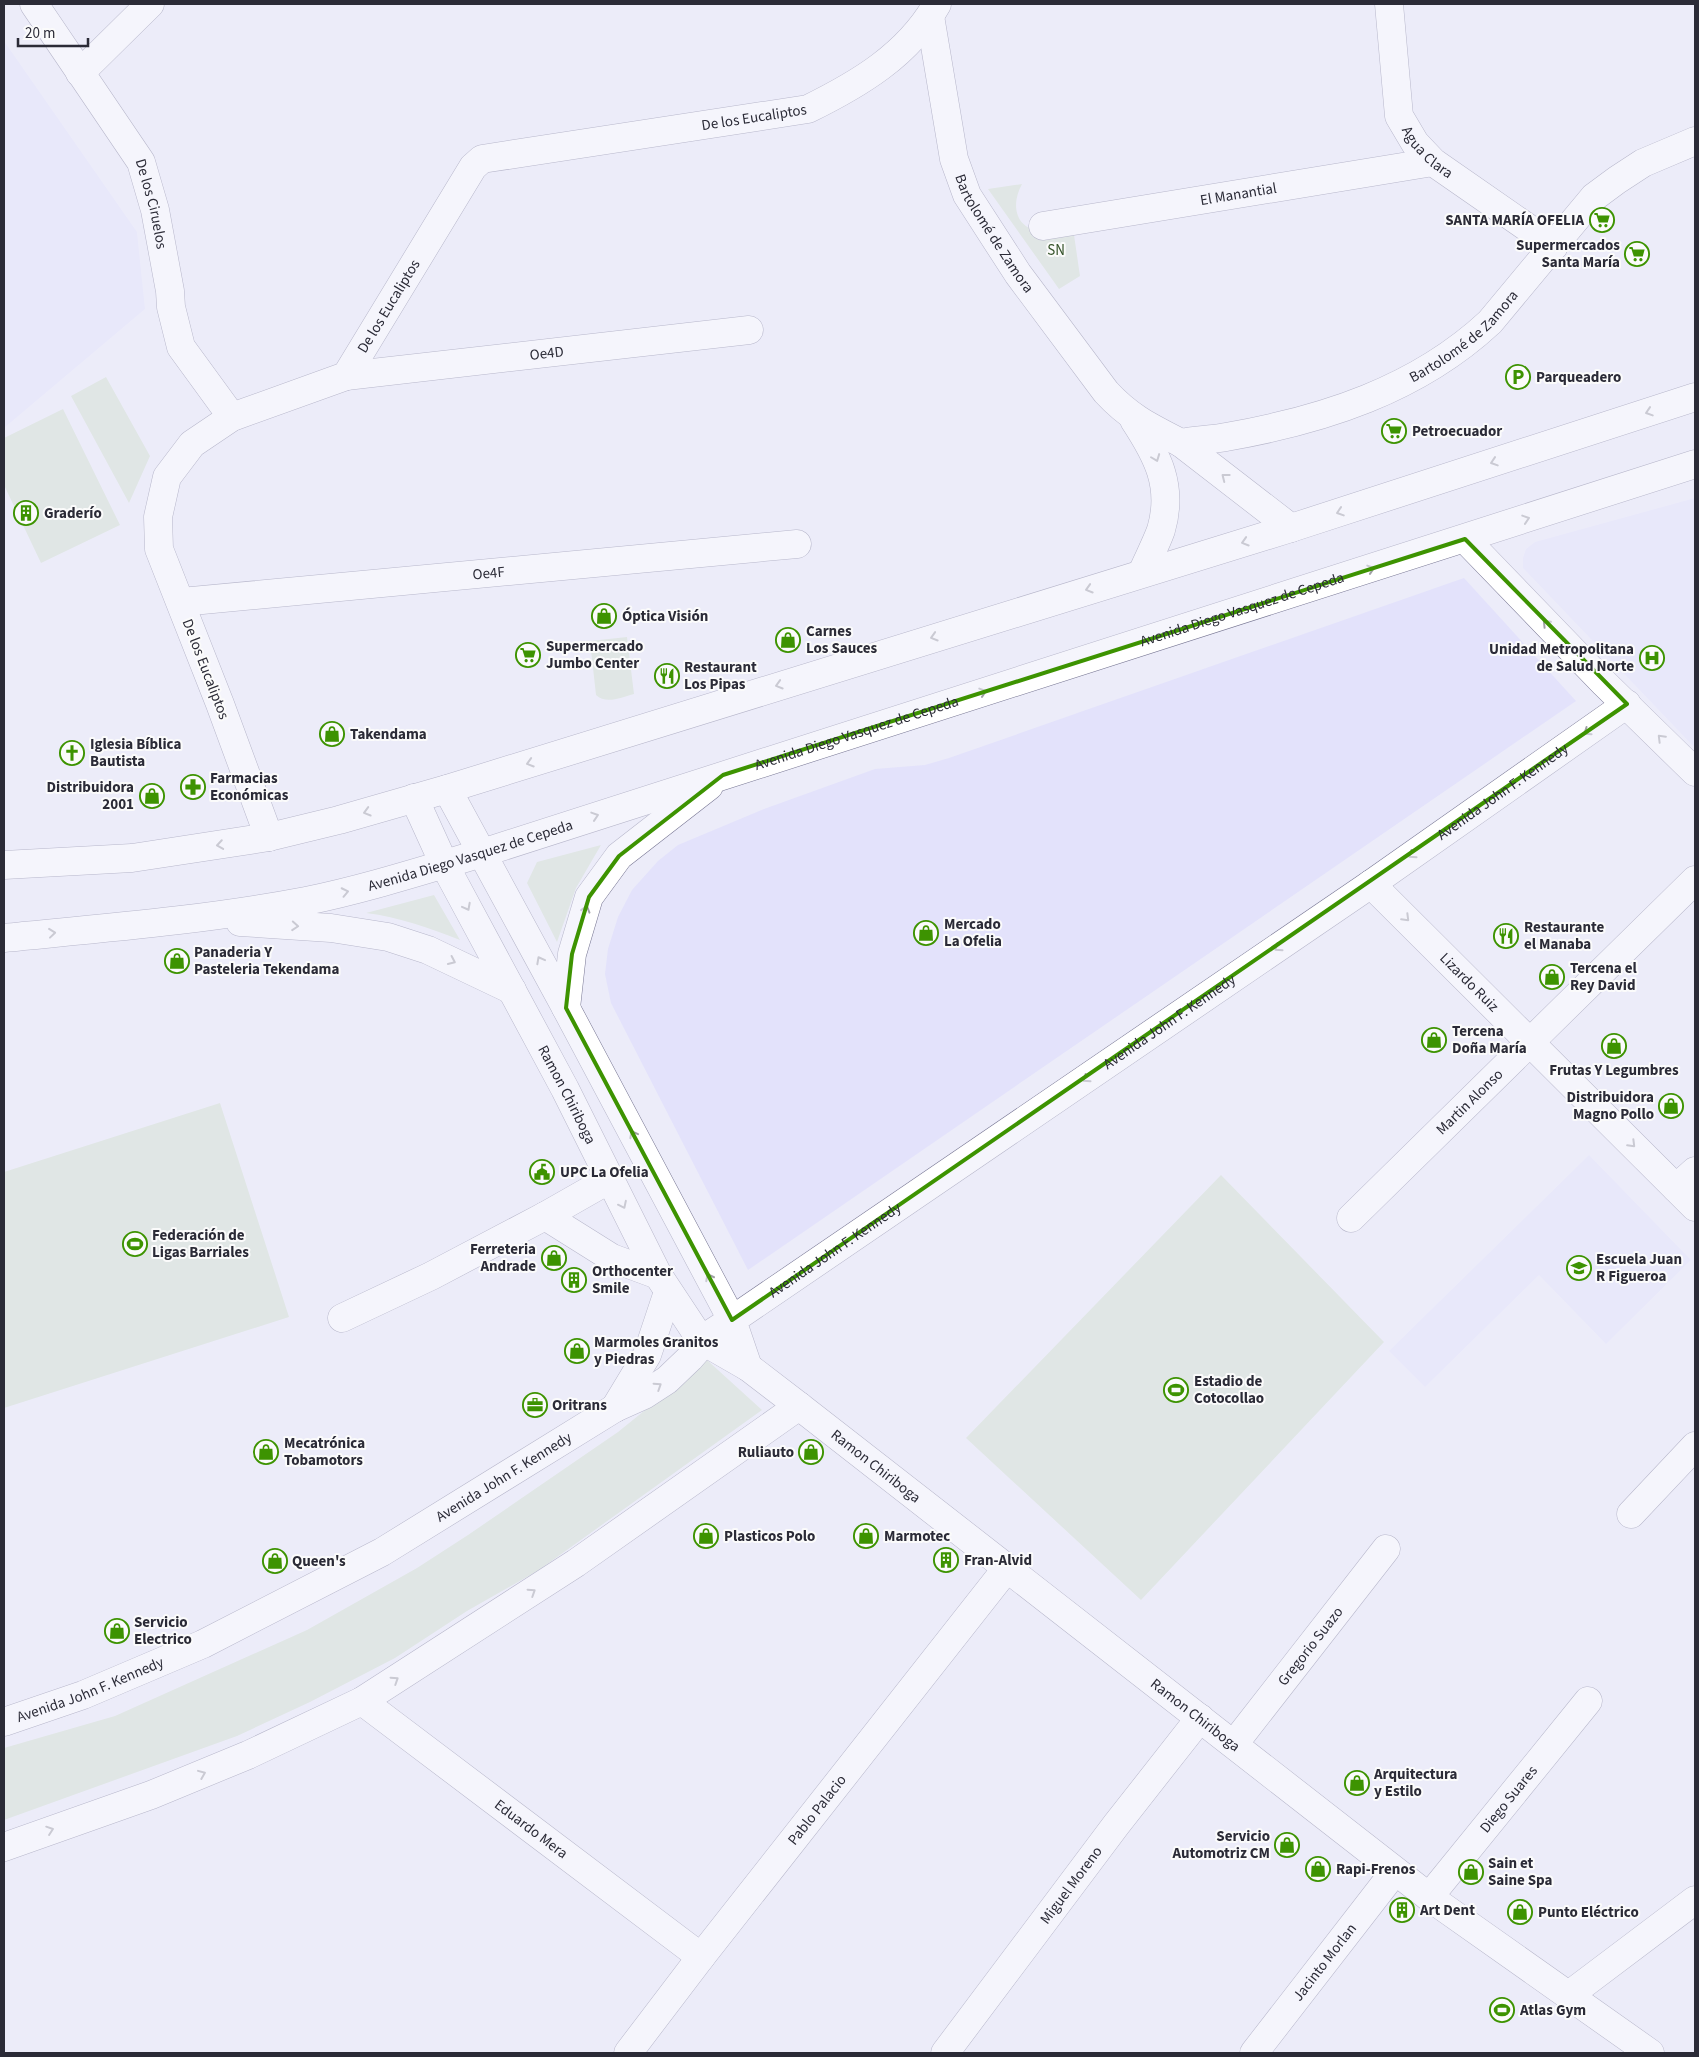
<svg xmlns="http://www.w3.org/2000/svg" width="1699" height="2057" viewBox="0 0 1699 2057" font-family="'Source Sans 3',sans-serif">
  <rect width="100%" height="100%" fill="#ececf9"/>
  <path fill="#e3e2fb" d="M4,41l133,191 8,77 -141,119z
    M1695,498v250l-172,-180v-10l3,-9 9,-7z
    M1464,578l112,123 -828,569 -137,-267 -6,-29 3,-25 10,-32 14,-27 26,-29 20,-16 86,-36 111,-40 50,-4 24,-7z
    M1589,1155l102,105 -85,84 -67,-69 -114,112 -36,-36z"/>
  <path fill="#d0decc" d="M1022,184c-10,18 -9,42 16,47 9,3 25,-2 35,-3l7,48 -21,13 -71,-100z
    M106,377l44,79 -21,47 -58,-107z
    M63,409l57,116 -79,38 -37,-78v-47z
    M627,637l7,57c-12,3 -28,11 -38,1l-6,-54z
    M601,845l-25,43 -19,54 -30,-59 10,-21z
    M434,895l26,45c-31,-12 -61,-23 -94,-27z
    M220,1103l69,214 -285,91v-236z
    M1221,1175l163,167 -243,258 -175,-162z
    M707,1360l55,50 -223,160 -72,41 -72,47 -85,44 -73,34 -233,84v-72l111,-32 192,-86 110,-62 51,-33 150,-103z"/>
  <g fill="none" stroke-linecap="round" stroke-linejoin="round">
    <defs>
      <g id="minor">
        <path id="s1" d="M34,4l107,158 14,48 15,81 1,16 10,40 51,70"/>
        <path id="s2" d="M1389,4l10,112 16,27 18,19 121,84"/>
        <path id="s3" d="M930,16l24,143 13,36 51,79 88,118c24,26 44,35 75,51l110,85"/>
        <path d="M80,73l70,-69"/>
        <path id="s4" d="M1043,226l390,-64"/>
        <path id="s5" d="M346,376l403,-46"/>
        <path d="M1134,420c23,35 40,66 27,110 -5,14 -13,29 -19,43"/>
        <path id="s6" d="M1181,443c15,-3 30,-3 45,-6 97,-17 191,-47 264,-115l104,-125 23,-17 26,-17 52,-22"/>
        <path d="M1465,539l139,144 91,89"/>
        <path id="s7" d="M181,602l616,-58"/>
        <path id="s8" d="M269,837l-49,-133 -61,-155 -1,-32 9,-40 25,-33 40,-27 114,-41 127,-209 9,-8 326,-50c51,-25 100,-54 129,-105"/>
        <path id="s9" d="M1371,884l324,323"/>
        <path d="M1676,1188l19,-17"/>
        <path d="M545,1216l65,-37"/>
        <path id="s10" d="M1351,1218l344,-338"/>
        <path d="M342,1318l89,-42 114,-60 67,42 46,17"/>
        <path id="s11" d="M701,1340l47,27 51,39 630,491 221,156"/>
        <path id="s12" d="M748,1367l-16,-47 639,-436 256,-180"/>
        <path d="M1631,1514l64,-68"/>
        <path id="s13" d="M362,1701l339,256"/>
        <path id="s14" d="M1234,1744l152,-195"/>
        <path d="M4,1847l147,-52 97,-40 114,-54 214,-138 223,-157"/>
        <path id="s15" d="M1429,1897l159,-196"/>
        <path d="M1569,1995l126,-95"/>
        <path id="s16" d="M628,2053l73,-96 306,-389"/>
        <path id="s17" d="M945,2053l171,-228 84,-107"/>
        <path id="s18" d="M1254,2053l141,-182"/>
      </g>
      <g id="major">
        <path id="s19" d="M414,798l30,66 121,225 93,186 43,65"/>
        <path d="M4,865l128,-7 137,-21 70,-17 108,-31 844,-261 404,-131"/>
        <path d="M240,922l91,6 57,9 40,13 84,40"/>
        <path id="s20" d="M4,938c101,-10 202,-18 302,-37 59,-12 118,-31 176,-48l1213,-389"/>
        <path d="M566,1008l6,-54 17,-57 30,-41 90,-70"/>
        <path d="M615,1408l32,-53 21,-63"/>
        <path id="s21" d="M4,1722l79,-27 120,-51 179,-92 233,-144 29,-13 23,-15 23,-22 7,-8 4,-10 31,-20 -166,-312 -119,-219"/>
      </g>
    </defs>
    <use href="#minor" stroke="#777693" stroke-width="29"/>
    <use href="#major" stroke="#777693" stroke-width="29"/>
    <use href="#minor" stroke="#fff" stroke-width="28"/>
    <use href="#major" stroke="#fff" stroke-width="28"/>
  </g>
  <defs><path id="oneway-chevron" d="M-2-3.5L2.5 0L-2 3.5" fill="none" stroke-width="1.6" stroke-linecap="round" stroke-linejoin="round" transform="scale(1.25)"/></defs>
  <g stroke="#a0a0a5">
    <use href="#oneway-chevron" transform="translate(1649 412) rotate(162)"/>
    <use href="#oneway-chevron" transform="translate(1156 458) rotate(69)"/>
    <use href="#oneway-chevron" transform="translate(1494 462) rotate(162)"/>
    <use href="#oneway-chevron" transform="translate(1225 477) rotate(-142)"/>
    <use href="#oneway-chevron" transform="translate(1340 512) rotate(162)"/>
    <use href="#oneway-chevron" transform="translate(1526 519) rotate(-18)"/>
    <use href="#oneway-chevron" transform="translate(1245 542) rotate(163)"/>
    <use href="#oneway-chevron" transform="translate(1371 569) rotate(-18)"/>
    <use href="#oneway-chevron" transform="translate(1089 589) rotate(163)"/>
    <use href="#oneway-chevron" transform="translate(1546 623) rotate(-134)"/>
    <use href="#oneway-chevron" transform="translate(934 637) rotate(163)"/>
    <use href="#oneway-chevron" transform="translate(779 685) rotate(163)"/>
    <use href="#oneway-chevron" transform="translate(983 692) rotate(-18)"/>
    <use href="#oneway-chevron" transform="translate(1587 732) rotate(145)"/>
    <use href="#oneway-chevron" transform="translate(1661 738) rotate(-135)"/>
    <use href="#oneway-chevron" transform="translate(530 763) rotate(163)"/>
    <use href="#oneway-chevron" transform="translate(367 812) rotate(164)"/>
    <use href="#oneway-chevron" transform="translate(595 816) rotate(-18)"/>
    <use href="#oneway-chevron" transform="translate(220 845) rotate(171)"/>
    <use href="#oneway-chevron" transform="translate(1412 855) rotate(145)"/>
    <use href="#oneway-chevron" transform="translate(345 892) rotate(-12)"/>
    <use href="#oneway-chevron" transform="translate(467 907) rotate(62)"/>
    <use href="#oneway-chevron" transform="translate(586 909) rotate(-73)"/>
    <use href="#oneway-chevron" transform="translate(1406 918) rotate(45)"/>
    <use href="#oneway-chevron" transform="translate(295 926) rotate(4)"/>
    <use href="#oneway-chevron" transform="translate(52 933) rotate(-6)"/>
    <use href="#oneway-chevron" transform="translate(1278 948) rotate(146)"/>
    <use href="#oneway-chevron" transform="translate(540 960) rotate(-118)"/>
    <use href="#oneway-chevron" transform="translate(452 961) rotate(25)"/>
    <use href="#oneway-chevron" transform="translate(1086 1079) rotate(146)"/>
    <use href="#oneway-chevron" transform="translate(633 1134) rotate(-118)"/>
    <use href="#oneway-chevron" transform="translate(1632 1144) rotate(45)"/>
    <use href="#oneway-chevron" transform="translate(623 1205) rotate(64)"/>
    <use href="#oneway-chevron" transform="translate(709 1277) rotate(-117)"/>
    <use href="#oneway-chevron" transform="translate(658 1386) rotate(-33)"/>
    <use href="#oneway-chevron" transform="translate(532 1592) rotate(-33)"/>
    <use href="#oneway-chevron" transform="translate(395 1680) rotate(-33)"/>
    <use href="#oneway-chevron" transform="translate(202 1774) rotate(-22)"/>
    <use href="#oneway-chevron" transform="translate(50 1830) rotate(-19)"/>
  </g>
  <path d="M0 0H1699V2057H0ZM1465,539l162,165 -895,616 -166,-312 6,-54 17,-57 30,-41 104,-81z" fill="#ececf9" fill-opacity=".55" fill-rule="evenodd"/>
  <path fill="none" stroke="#3d9301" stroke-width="4" stroke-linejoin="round" d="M1465,539l162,165 -895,616 -166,-312 6,-54 17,-57 30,-41 104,-81z"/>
  <defs>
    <symbol id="supermarket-ring" viewBox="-11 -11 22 22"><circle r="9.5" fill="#fbfbfb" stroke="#3d9301" stroke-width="1.5"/><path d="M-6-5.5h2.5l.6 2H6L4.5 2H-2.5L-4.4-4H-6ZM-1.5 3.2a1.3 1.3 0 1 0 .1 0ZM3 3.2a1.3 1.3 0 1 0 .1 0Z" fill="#3d9301"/></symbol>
    <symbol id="parking-ring" viewBox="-11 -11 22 22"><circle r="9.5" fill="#fbfbfb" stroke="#3d9301" stroke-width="1.5"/><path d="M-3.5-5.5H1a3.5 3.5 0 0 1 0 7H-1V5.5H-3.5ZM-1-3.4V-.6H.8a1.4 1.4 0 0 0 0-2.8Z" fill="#3d9301"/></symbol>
    <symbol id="building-ring" viewBox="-11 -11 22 22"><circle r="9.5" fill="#fbfbfb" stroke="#3d9301" stroke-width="1.5"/><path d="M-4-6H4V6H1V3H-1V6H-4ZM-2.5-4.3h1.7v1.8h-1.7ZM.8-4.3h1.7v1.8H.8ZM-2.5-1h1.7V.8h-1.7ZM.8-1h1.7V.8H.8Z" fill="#3d9301"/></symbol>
    <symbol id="shop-ring" viewBox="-11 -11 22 22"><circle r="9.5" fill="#fbfbfb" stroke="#3d9301" stroke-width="1.5"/><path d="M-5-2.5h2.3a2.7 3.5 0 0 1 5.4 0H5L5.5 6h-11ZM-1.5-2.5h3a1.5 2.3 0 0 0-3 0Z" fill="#3d9301"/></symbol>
    <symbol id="hospital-ring" viewBox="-11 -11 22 22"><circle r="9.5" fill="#fbfbfb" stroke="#3d9301" stroke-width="1.5"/><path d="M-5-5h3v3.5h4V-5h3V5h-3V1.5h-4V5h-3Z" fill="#3d9301"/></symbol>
    <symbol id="restaurant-ring" viewBox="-11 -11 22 22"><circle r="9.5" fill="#fbfbfb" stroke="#3d9301" stroke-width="1.5"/><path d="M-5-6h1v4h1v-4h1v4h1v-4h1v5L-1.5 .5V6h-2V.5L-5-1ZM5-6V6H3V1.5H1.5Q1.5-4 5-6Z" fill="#3d9301"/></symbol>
    <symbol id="church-ring" viewBox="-11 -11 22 22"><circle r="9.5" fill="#fbfbfb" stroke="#3d9301" stroke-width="1.5"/><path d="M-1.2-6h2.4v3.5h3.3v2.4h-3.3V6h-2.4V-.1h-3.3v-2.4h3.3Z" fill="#3d9301"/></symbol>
    <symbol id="pharmacy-ring" viewBox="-11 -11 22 22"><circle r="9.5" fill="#fbfbfb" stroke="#3d9301" stroke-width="1.5"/><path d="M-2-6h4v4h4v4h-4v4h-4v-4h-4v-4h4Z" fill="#3d9301"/></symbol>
    <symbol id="civic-ring" viewBox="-11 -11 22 22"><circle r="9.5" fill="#fbfbfb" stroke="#3d9301" stroke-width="1.5"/><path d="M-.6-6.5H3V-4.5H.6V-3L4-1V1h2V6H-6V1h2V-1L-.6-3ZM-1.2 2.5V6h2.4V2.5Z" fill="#3d9301"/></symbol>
    <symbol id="stadium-ring" viewBox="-11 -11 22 22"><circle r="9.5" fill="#fbfbfb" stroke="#3d9301" stroke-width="1.5"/><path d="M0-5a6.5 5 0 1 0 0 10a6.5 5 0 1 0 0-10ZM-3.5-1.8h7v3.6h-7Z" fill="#3d9301"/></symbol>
    <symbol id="school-ring" viewBox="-11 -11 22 22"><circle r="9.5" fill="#fbfbfb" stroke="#3d9301" stroke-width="1.5"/><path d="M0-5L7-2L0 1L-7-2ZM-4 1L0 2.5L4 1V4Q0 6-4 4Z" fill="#3d9301"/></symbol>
    <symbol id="office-ring" viewBox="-11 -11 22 22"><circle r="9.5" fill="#fbfbfb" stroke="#3d9301" stroke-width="1.5"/><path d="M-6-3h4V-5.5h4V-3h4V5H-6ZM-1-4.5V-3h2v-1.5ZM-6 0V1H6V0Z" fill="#3d9301"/></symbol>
  </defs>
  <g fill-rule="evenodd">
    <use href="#supermarket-ring" x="1588" y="206" width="28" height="28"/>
    <use href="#supermarket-ring" x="1623" y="240" width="28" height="28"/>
    <use href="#parking-ring" x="1504" y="363" width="28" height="28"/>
    <use href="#supermarket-ring" x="1380" y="417" width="28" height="28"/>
    <use href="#building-ring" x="12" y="499" width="28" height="28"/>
    <use href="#shop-ring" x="590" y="602" width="28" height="28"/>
    <use href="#shop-ring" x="774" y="626" width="28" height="28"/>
    <use href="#supermarket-ring" x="514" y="641" width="28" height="28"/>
    <use href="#hospital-ring" x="1638" y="644" width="28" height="28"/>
    <use href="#restaurant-ring" x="653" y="662" width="28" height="28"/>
    <use href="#shop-ring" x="318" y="720" width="28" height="28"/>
    <use href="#church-ring" x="58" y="739" width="28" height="28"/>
    <use href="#pharmacy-ring" x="179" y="773" width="28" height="28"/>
    <use href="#shop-ring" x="138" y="782" width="28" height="28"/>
    <use href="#shop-ring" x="912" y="919" width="28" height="28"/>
    <use href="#restaurant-ring" x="1492" y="922" width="28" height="28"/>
    <use href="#shop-ring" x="163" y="947" width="28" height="28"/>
    <use href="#shop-ring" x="1538" y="963" width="28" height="28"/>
    <use href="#shop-ring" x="1420" y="1026" width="28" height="28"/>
    <use href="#shop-ring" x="1600" y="1032" width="28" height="28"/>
    <use href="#shop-ring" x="1657" y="1092" width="28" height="28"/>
    <use href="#civic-ring" x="528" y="1158" width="28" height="28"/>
    <use href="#stadium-ring" x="121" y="1230" width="28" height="28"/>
    <use href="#shop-ring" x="540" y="1244" width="28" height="28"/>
    <use href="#school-ring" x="1565" y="1254" width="28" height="28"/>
    <use href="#building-ring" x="560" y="1266" width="28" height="28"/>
    <use href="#shop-ring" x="563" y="1337" width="28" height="28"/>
    <use href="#stadium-ring" x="1162" y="1376" width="28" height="28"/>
    <use href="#office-ring" x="521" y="1391" width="28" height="28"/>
    <use href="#shop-ring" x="252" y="1438" width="28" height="28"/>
    <use href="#shop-ring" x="797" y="1438" width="28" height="28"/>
    <use href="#shop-ring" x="692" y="1522" width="28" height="28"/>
    <use href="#shop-ring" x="852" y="1522" width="28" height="28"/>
    <use href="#building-ring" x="932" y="1546" width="28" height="28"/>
    <use href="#shop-ring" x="261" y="1547" width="28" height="28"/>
    <use href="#shop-ring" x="103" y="1617" width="28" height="28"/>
    <use href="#shop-ring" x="1343" y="1769" width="28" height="28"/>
    <use href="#shop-ring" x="1273" y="1831" width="28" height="28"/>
    <use href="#shop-ring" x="1304" y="1855" width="28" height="28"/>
    <use href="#shop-ring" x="1457" y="1858" width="28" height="28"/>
    <use href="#building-ring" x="1388" y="1896" width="28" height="28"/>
    <use href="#shop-ring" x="1506" y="1898" width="28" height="28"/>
    <use href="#stadium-ring" x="1488" y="1996" width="28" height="28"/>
  </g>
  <g text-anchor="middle" stroke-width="4" stroke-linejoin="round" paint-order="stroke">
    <g font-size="15" fill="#2b2b37" stroke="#fbfbfb">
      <text dy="5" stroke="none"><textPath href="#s8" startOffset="1124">De los Eucaliptos</textPath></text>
      <text dy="5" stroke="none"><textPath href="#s2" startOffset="159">Agua Clara</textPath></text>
      <text dy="5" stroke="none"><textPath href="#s4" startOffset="198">El Manantial</textPath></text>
      <text dy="5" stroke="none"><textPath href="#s1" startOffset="234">De los Ciruelos</textPath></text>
      <text dy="5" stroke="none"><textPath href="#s3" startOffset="230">Bartolomé de Zamora</textPath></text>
      <text dy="5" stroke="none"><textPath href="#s8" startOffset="674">De los Eucaliptos</textPath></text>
      <text dy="5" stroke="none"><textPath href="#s6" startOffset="308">Bartolomé de Zamora</textPath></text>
      <text dy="5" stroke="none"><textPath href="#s5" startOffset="202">Oe4D</textPath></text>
      <text dy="5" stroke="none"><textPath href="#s7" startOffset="309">Oe4F</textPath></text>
      <text dy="5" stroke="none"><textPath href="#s20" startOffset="1285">Avenida Diego Vasquez de Cepeda</textPath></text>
      <text transform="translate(206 669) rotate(69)" y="5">De los Eucaliptos</text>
      <text dy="5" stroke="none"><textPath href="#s20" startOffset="880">Avenida Diego Vasquez de Cepeda</textPath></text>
      <text dy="5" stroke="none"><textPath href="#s12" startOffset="984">Avenida John F. Kennedy</textPath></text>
      <text dy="5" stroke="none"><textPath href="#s20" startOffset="475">Avenida Diego Vasquez de Cepeda</textPath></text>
      <text dy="5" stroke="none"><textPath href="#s9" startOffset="139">Lizardo Ruiz</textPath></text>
      <text dy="5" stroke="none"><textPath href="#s12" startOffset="579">Avenida John F. Kennedy</textPath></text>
      <text dy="5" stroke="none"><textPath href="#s19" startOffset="334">Ramon Chiriboga</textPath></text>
      <text dy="5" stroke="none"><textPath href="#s10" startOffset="166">Martin Alonso</textPath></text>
      <text dy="5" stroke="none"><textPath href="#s12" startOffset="174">Avenida John F. Kennedy</textPath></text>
      <text dy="5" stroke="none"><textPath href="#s11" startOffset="216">Ramon Chiriboga</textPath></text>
      <text dy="5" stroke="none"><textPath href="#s21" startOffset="558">Avenida John F. Kennedy</textPath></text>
      <text dy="5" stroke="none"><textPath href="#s14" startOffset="124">Gregorio Suazo</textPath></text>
      <text dy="5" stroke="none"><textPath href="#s21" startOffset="92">Avenida John F. Kennedy</textPath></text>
      <text dy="5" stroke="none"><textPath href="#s11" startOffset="621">Ramon Chiriboga</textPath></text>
      <text dy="5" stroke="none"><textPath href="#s15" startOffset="126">Diego Suares</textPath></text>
      <text dy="5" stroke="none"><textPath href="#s16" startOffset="308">Pablo Palacio</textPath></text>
      <text dy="5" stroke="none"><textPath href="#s13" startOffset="212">Eduardo Mera</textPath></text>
      <text dy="5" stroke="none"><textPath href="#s17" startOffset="210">Miguel Moreno</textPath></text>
      <text dy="5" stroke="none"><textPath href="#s18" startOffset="115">Jacinto Morlan</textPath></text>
    </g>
    <g font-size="15" font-weight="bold" fill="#2b2b37" stroke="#fbfbfb" text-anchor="start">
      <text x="1584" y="225" text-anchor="end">SANTA MARÍA OFELIA</text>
      <text x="1620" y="250" text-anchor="end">Supermercados<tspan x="1620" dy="17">Santa María</tspan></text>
      <text x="1536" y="382">Parqueadero</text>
      <text x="1412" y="436">Petroecuador</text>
      <text x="44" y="518">Graderío</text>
      <text x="622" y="621">Óptica Visión</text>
      <text x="806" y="636">Carnes<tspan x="806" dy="17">Los Sauces</tspan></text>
      <text x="546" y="651">Supermercado<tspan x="546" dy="17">Jumbo Center</tspan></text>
      <text x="1634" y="654" text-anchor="end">Unidad Metropolitana<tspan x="1634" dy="17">de Salud Norte</tspan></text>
      <text x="684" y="672">Restaurant<tspan x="684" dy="17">Los Pipas</tspan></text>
      <text x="350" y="739">Takendama</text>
      <text x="90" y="749">Iglesia Bíblica<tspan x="90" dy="17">Bautista</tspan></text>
      <text x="210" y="783">Farmacias<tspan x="210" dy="17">Económicas</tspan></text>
      <text x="134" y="792" text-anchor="end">Distribuidora<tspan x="134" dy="17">2001</tspan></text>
      <text x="944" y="929">Mercado<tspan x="944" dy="17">La Ofelia</tspan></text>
      <text x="1524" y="932">Restaurante<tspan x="1524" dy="17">el Manaba</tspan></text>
      <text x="194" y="957">Panaderia Y<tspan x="194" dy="17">Pasteleria Tekendama</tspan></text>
      <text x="1570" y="973">Tercena el<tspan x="1570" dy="17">Rey David</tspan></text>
      <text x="1452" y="1036">Tercena<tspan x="1452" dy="17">Doña María</tspan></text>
      <text x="1614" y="1075" text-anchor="middle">Frutas Y Legumbres</text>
      <text x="1654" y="1102" text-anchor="end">Distribuidora<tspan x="1654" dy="17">Magno Pollo</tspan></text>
      <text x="560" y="1177">UPC La Ofelia</text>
      <text x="152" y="1240">Federación de<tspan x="152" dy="17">Ligas Barriales</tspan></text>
      <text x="536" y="1254" text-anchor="end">Ferreteria<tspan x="536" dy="17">Andrade</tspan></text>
      <text x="1596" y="1264">Escuela Juan<tspan x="1596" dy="17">R Figueroa</tspan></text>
      <text x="592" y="1276">Orthocenter<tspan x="592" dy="17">Smile</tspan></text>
      <text x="594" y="1347">Marmoles Granitos<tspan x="594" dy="17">y Piedras</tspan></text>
      <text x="1194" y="1386">Estadio de<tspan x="1194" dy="17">Cotocollao</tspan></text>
      <text x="552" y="1410">Oritrans</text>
      <text x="284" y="1448">Mecatrónica<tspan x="284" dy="17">Tobamotors</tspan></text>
      <text x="794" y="1457" text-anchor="end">Ruliauto</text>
      <text x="724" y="1541">Plasticos Polo</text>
      <text x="884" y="1541">Marmotec</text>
      <text x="964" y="1565">Fran-Alvid</text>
      <text x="292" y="1566">Queen's</text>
      <text x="134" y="1627">Servicio<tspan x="134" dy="17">Electrico</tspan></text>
      <text x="1374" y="1779">Arquitectura<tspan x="1374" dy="17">y Estilo</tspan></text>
      <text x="1270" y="1841" text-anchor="end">Servicio<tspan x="1270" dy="17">Automotriz CM</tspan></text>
      <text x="1488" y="1868">Sain et<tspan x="1488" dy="17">Saine Spa</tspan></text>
      <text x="1336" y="1874">Rapi-Frenos</text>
      <text x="1420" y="1915">Art Dent</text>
      <text x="1538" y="1917">Punto Eléctrico</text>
      <text x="1520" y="2015">Atlas Gym</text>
    </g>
    <g font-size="15" fill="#36542b" stroke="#fbfbfb">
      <text x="1056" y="255">SN</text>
    </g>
  </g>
  <rect width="1699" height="2057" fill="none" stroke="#2b2b37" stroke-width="10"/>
  <path d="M18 38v8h70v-8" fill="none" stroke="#2b2b37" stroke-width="2.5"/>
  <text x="25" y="38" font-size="15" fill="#2b2b37" stroke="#fbfbfb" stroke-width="4" paint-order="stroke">20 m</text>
</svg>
